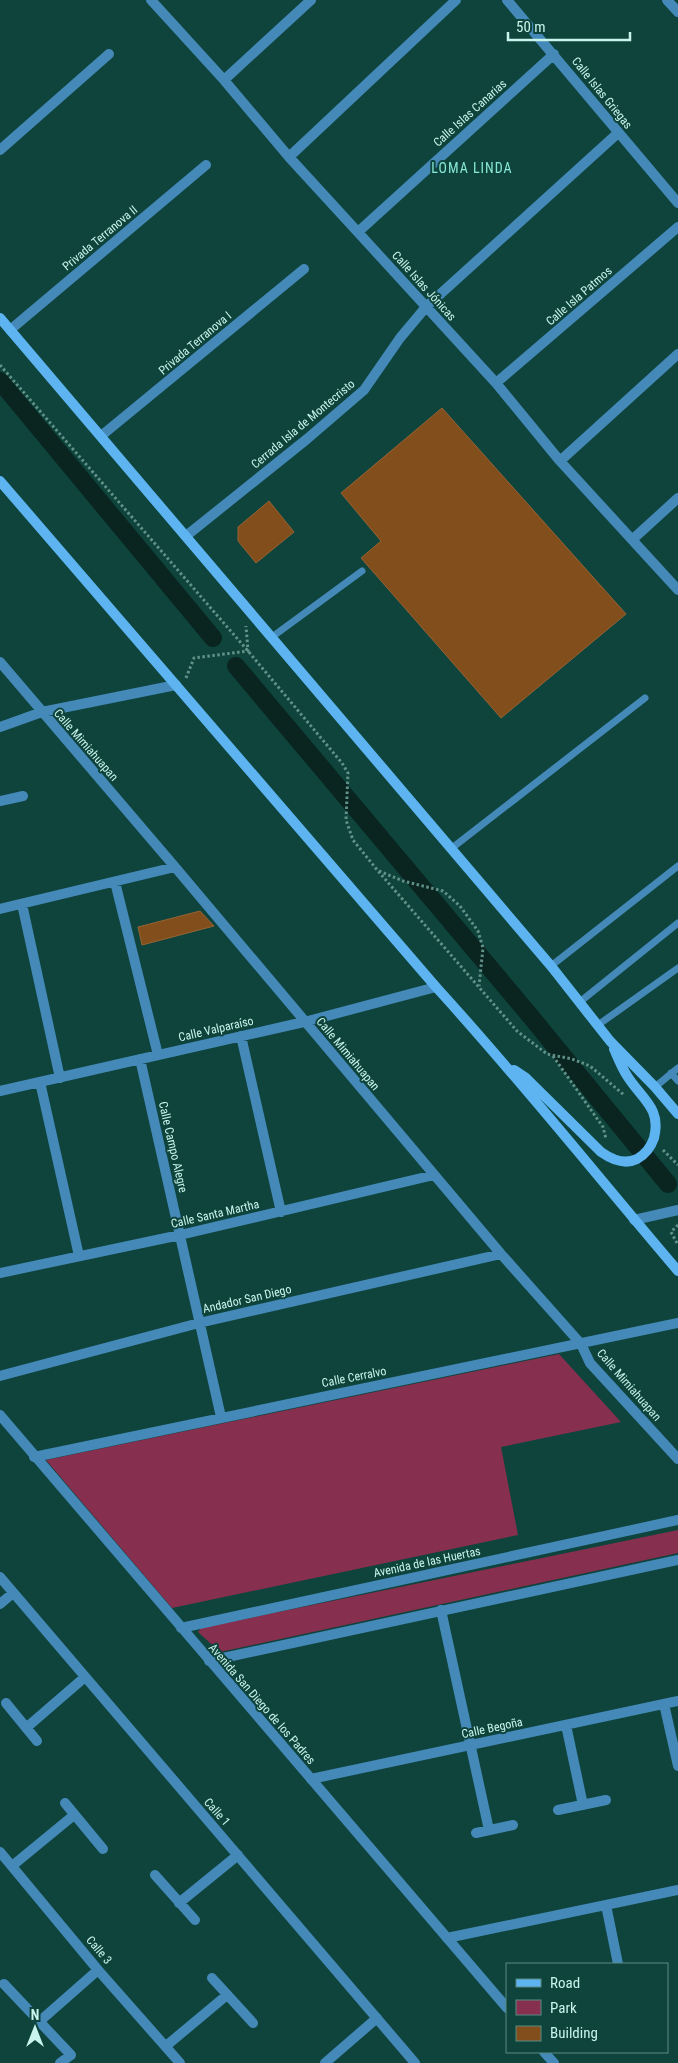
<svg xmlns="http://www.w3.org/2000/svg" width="678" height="2063" viewBox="0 0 678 2063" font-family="'Roboto Condensed',sans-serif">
  <rect width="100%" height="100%" fill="#0e443c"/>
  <path fill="#862f4e" d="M559,1354l62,68 -120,25 17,88 -346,73 -126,-148z
    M678,1530v23l-458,99 -22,-20 3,-4z"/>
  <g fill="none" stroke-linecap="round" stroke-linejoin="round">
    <path stroke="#0a2420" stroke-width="18" d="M0,381l213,257
      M236,666l291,346 141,172"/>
  </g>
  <path fill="#814e1c" stroke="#986333" d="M442,408l184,206 -125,104 -140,-160 20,-17 -40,-48z
    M269,501l25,31 -38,31 -18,-22v-14z
    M200,911l14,15 -72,19 -4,-18z"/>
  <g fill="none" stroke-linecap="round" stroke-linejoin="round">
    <path stroke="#61928a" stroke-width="3" stroke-dasharray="2.5 2.5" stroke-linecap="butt" d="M0,365l248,286 94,112 6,10 -2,47 7,20 25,31 139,160 30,23 25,5 18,7 34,29
      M186,678l8,-20 54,-7 -2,-25
      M379,871l24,10 40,10 17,15 18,25 5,17 -4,38
      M553,1056l50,71 3,12
      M663,1150l15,15
      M678,1225l-7,7 7,13"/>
    <path stroke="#4589b9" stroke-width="7" d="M272,637l90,-66
      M452,848l193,-150
      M551,966l127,-100
      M581,1001l97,-78
      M598,1025l80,-57
      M671,1073l7,8
      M655,1087l23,-19"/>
    <path stroke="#4589b9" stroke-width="10" d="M151,0l73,80 65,77 207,226 64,78 118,129
      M507,0l171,203
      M224,80l87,-80
      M0,150l109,-96
      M289,157l167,-157
      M358,232l196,-178
      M10,330l196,-165
      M496,383l182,-156
      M101,436l203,-167
      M560,461l118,-107
      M186,536l121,-97 57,-49 36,-52 26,-31 192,-174
      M633,539l45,-41
      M0,662l175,205 326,387 80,90 9,19 88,96
      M0,727l42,-15 134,-27
      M0,801l23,-5
      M115,882l43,173
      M22,904l38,174
      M0,909l175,-42
      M241,1036l40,176
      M140,1059l81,358
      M40,1082l39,174
      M0,1091l304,-69 132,-35
      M0,1273l180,-38 254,-60
      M0,1376l199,-53 302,-69
      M34,1457l644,-134
      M0,1577l415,486
      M0,1604l13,-11
      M441,1610l48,220
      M6,1703l31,38
      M664,1704l14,62
      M566,1725l17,80
      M26,1728l59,-51
      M311,1779l367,-78
      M65,1803l38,46
      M558,1810l48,-10
      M476,1833l37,-8
      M0,1852l98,118 82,93
      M12,1866l62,-51
      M155,1875l40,45
      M179,1903l59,-48
      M606,1905l12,59
      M447,1938l231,-48
      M212,1978l41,45
      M4,1984l67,71 -11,8
      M40,2021l58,-51
      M166,2046l61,-51
      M325,2063l52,-45"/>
    <path stroke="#4589b9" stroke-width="10" d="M667,0l11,12
      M634,1220l44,-10
      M0,1415l507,593
      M181,1628l497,-108
      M209,1661l469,-101
      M544,2052l10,11"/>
    <path stroke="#5db4f0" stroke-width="10" d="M0,318l551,648 59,75 45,46 23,27
      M0,481l436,506c84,92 161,189 242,284
      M514,1070l12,8 75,74c10,7 24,13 36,7 9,-5 14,-12 17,-21 8,-31 -14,-40 -28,-64 -5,-8 -8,-16 -12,-25"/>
  </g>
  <g text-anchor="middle" stroke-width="4" stroke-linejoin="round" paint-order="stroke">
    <g font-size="12" fill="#c8f4eb" stroke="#0e443c">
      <text transform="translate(602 93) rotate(51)" y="4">Calle Islas Griegas</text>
      <text transform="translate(470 113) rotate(-42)" y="4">Calle Islas Canarias</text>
      <text transform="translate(100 238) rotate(-40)" y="4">Privada Terranova II</text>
      <text transform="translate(424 286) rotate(48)" y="4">Calle Islas Jónicas</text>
      <text transform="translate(579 296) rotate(-41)" y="4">Calle Isla Patmos</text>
      <text transform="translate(195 343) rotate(-40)" y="4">Privada Terranova I</text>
      <text transform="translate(303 424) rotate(-40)" y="4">Cerrada Isla de Montecristo</text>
      <text transform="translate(86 745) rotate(49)" y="4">Calle Mimiahuapan</text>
      <text transform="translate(216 1029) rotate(-13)" y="4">Calle Valparaíso</text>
      <text transform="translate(348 1054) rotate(50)" y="4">Calle Mimiahuapan</text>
      <text transform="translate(173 1147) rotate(77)" y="4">Calle Campo Alegre</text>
      <text transform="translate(215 1214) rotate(-13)" y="4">Calle Santa Martha</text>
      <text transform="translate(247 1299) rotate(-13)" y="4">Andador San Diego</text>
      <text transform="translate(354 1377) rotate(-11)" y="4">Calle Cerralvo</text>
      <text transform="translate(629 1385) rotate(49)" y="4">Calle Mimiahuapan</text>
      <text transform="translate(427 1562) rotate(-12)" y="4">Avenida de las Huertas</text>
      <text transform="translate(262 1704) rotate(49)" y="4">Avenida San Diego de los Padres</text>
      <text transform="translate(492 1728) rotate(-12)" y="4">Calle Begoña</text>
      <text transform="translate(217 1812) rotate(49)" y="4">Calle 1</text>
      <text transform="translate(99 1950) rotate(50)" y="4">Calle 3</text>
    </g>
    <g font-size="14" letter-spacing="1" fill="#88e6d6" stroke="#0e443c">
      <text x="472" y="173">LOMA LINDA</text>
    </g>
  </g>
  <rect x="506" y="1963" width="162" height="90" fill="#0e443c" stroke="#588a82"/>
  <rect x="516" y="1979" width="25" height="8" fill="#5db4f0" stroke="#588a82"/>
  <text x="550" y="1988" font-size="15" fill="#c8f4eb">Road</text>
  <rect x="516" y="2000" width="25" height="15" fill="#862f4e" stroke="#588a82"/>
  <text x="550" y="2013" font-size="15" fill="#c8f4eb">Park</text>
  <rect x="516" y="2026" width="25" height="15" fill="#814e1c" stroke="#588a82"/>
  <text x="550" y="2038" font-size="15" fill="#c8f4eb">Building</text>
  <g transform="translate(35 2028)" stroke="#0e443c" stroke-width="4" paint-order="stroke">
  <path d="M0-4L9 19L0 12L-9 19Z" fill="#c8f4eb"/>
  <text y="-8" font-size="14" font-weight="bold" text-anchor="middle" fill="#c8f4eb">N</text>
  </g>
  <path d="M508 32v8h122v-8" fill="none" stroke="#c8f4eb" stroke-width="2.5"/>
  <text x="516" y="32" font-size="15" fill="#c8f4eb" stroke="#0e443c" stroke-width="4" paint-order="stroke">50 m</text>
</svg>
